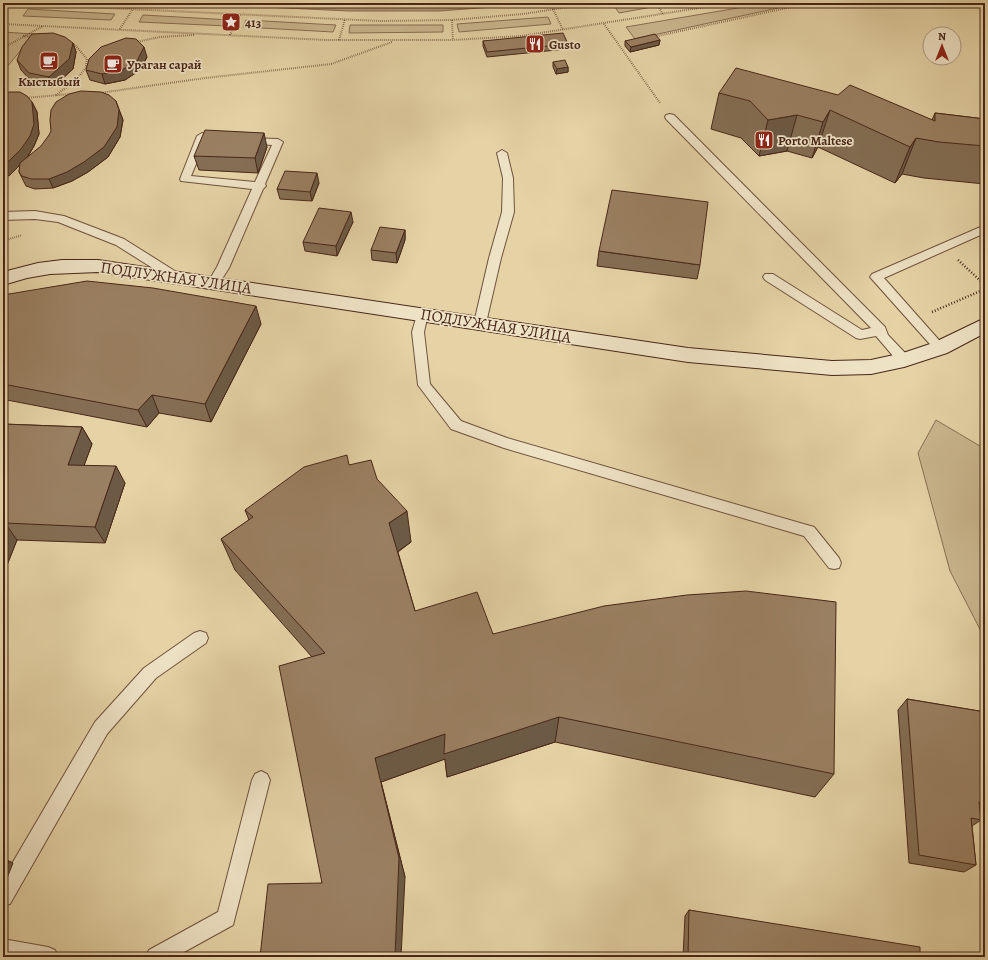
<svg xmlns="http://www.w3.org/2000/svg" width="988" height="960" viewBox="0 0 988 960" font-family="Alegreya,serif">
  <rect width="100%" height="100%" fill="#e5d3a6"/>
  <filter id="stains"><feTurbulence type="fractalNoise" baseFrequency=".005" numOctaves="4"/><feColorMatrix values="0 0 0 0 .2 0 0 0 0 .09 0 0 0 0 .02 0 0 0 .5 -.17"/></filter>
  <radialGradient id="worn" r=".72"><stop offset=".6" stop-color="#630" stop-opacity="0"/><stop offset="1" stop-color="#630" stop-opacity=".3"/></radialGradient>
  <path fill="#cab68e" stroke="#896e54" d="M638,3h10l4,4 -33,6 -4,-6z
    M767,3h34l-166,36 -9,-12z
    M28,9l87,5 -4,6 -88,-4z
    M143,15l88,5 -3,6 -89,-4z
    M548,17l3,7 -92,8 -2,-8z
    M246,20l90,5 -3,7 -90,-5z
    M350,25h93v7l-94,1z
    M3,32l31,2 -31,38z
    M936,420l49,29v190l-35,-68 -32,-118z"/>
  <path fill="#b09876" stroke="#866a51" d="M179,3h369l-109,8h-90z"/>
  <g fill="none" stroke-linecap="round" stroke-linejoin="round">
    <path stroke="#7c5f48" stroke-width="1" d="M260,3l89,4h90l63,-4"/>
    <defs>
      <path id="lane" d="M670,114l4,1 211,212 3,8 21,22 1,3 -1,3 -5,2 -5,-2 -23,-27 -16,3 -4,-1 -91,-58 -2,-3 2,-3h8l89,56 9,-2 -205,-209 -1,-2 1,-2z
        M202,133l18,2 5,3 -5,3 -14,-1 -15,36 64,6 17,-37 -25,-2 -4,-1 -1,-2 1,-2 35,1 5,3 -18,42 1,2 -3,3 -34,79 -11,17h-8l-2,-3 9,-15 35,-78 -71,-8 -1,-2 17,-43z
        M502,150l5,3 6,25 1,34 -13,46 -15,65 -2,3 -4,1 -4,-1 -2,-3 15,-65 13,-46 1,-34 -6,-25z
        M35,211l29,5 60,23 54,34 2,3 -2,3h-8l-54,-34 -58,-23 -23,-3 -32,1v-8z
        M985,225v8l-101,45 62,70 -2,3 -4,2 -4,-2 -66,-74 2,-3z
        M422,310l4,1 2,3 -4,18 6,52 31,37 46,17 307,89 25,31 2,5 -2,5 -5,1 -5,-1 -25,-32 -300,-88 -53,-19 -33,-44 -6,-53 6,-21z
        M200,631l6,2 2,5 -2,5 -50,35 -49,56 -97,170 -7,2v-27l92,-157 49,-54 50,-35z
        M261,771l6,3 3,6 -37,145 -58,32h-29l3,-7 69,-38 34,-132 3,-6z
        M3,939l45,8 7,3 3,7h-55z"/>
      <path id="secondary" d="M62,260h36l590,88 144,13 39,-1 32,-7 30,-10 52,-25v15l-38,20 -43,14 -33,7 -39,1 -144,-13 -590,-90 -48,2 -23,4 -24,7v-13l35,-9z"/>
    </defs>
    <use href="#lane" stroke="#6f513c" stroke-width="2"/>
    <use href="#secondary" stroke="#482619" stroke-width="2"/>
    <path stroke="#482619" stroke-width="2" stroke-dasharray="0.5 1.5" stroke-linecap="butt" d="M3,3l377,18 72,-1 71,-6 71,-11
      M656,3l7,11
      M553,9l10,21
      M452,20l1,20
      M3,24l323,16h127l68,-4 210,-33
      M604,24l56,79
      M120,29l12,-19
      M230,35l10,-20
      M23,36l8,1
      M653,37l157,-34
      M339,40l6,-21
      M136,42l24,-5 34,-2
      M72,44l3,1 12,14 -1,7
      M3,48l40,-22
      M99,93l106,-15 126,-14 61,-22
      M56,95l19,-14 14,-17
      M25,98l45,-4
      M3,241l19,-6"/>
    <path stroke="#482619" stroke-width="2.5" stroke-dasharray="1 2" stroke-linecap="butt" d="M958,260l27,25
      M932,312l53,-23"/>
    <use href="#lane" fill="#eee2c5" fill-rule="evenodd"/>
    <use href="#secondary" fill="#eee2c5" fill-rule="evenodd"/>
  </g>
  <path fill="#846e54" stroke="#482619" d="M660,40l-1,5 -29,7 -5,-6v-5z
    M483,41l85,3 -1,5 -80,8 -4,-11z
    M73,43l3,9 -3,17 -20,18 -20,-4 -12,-13 -4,-10z
    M147,57l-7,13 -15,10 -20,4 -15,-4 -4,-10z
    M553,62l15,5v5l-12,2 -3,-7z
    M719,93l213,27 3,-7 50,6v65l-61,-6 -22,-4 -7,9 -77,-36 -6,11 -25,-7 -28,5 -18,-18 -30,-9z
    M3,94l29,8 5,10 2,22 -5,12 -7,12 89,-57 7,19 -3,17 -12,20 -20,15 -16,9 -19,7 -18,1 -9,-3 -7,-14 1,-7 -10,10 -7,3z
    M267,147l-9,26 -59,-3 -5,-14z
    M319,183l-7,18 -32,-2 -3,-10z
    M353,222l-16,34 -32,-5 -2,-9z
    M405,230v10l-8,23 -25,-3 -1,-10z
    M599,251l101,14 -3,14 -100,-13z
    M3,295l258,29 -50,98 -52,-9 -12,14 -140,-27 -4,-1z
    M3,424l79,3 10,17 -8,21 41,18 -20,60 -88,-3 -14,35z
    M349,465l28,14 34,63 -13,10 17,59 78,23 341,140 -19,23 -260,-55 -108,35 -2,-18 -64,23 24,95 -83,6 -10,-226 -77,-87 -14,-31 28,-19 -4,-10z
    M907,699l78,13v101l-5,-1 1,8 -9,6 4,39 -12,7 -55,-9 -11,-153z
    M689,910l231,47h-237l2,-41z"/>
  <path fill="#6c5a45" stroke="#482619" d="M660,40l-1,5 -29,7 1,-5z
    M73,43l3,9 -3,17 -20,18 -4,-10z
    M144,47l3,10 -7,13 -15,10 -20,4 -3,-10z
    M568,67v5l-12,2 1,-5z
    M32,102l5,10 2,22 -5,12 -8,13 -16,16 -7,3v-12z
    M119,110l4,10 -3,17 -12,20 -20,15 -16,9 -19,7 -4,-9z
    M830,110l-12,37 -6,11 11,-36z
    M797,115l-10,36 -28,5 9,-36z
    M264,133l3,14 -9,26 -3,-15z
    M916,138l-14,36 -7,9 15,-36z
    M317,173l2,10 -7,18 -2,-9z
    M351,212l2,10 -16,34 -1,-10z
    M405,230v10l-8,23 -1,-10z
    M256,306l5,18 -50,98 -6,-18z
    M152,395l7,18 -12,14 -9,-17z
    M82,427l10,17 -14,38 -10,-17z
    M116,466l9,17 -20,60 -10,-16z
    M407,511l4,31 -17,12 -5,-31z
    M5,523l12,17 -14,35v-47z
    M559,717l-4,25 -108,35 -2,-18 -64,23 24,95 -4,80h-6l-20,-199 70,-24z
    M9,861l4,2 -10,25v-13z"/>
  <path fill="#9a8062" stroke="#482619" d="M53,33l12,4 8,6 -4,16 -20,18 -20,-4 -12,-13 5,-13 10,-13z
    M563,33l5,11 -81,8 -4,-11z
    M655,34l5,6 -29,7 -6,-6z
    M126,38l10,1 8,8 -7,14 -15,9 -20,4 -16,-4 3,-11 12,-12z
    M565,60l3,7 -11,2 -4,-7z
    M736,68l102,27 12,-10 85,36v-8l50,6v27l-46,-4 -23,-4 -6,9 -80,-37 -7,12 -26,-7 -29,5 -18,-19 -31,-8z
    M81,91l20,1 8,3 7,6 3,9 -2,17 -13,20 -20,15 -17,10 -18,7h-18l-9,-3 -3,-4 1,-9 21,-17 8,-11 2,-4 -1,-11 1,-10 5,-8 13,-8z
    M9,92h11l7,4 5,6 2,22 -4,12 -9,13 -16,16 -2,1v-72z
    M205,130l59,3 -9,25 -61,-2z
    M285,171l32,2 -7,19 -33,-3z
    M612,190l96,12 -8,63 -101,-14z
    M319,208l32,4 -15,34 -33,-4z
    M380,227l25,3 -9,23 -25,-3z
    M87,281l66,7 103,18 -51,98 -53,-9 -14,15 -135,-26v-89z
    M3,424l79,3 -14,38 48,1 -21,61 -90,-4 -2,5z
    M347,455l2,10 22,-5 6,19 30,32 -18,12 26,88 62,-19 16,42 111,-28 83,-11 59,-4 90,11 -2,172 -275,-57 -115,37 1,-20 -70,24 24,100 -4,99h-135l8,-73 54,-1 -43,-217 46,-13 -104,-114 32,-22 -8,-7 59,-43z
    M907,699l78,13v91l-6,-1 2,18 -10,-2 5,47 -57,-10z
    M3,860l6,1 -6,14z
    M689,910l231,37v10h-232z"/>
  <defs>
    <symbol id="sight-square" viewBox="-11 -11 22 22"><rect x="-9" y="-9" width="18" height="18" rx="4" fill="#8f2418" stroke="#eee2c5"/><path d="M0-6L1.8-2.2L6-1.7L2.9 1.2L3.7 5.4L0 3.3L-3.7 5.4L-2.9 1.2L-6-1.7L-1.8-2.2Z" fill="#fff"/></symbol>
    <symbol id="restaurant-square" viewBox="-11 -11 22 22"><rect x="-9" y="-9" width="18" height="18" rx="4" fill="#8f2418" stroke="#eee2c5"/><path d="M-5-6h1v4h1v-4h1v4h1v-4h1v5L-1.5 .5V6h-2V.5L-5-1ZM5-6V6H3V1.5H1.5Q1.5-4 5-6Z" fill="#fff"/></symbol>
    <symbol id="cafe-square" viewBox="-11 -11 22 22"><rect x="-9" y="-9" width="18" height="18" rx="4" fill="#8f2418" stroke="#eee2c5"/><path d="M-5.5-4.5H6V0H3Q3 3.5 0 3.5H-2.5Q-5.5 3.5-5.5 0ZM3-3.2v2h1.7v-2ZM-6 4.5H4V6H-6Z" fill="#fff"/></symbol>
  </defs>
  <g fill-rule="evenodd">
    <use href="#sight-square" x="220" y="11" width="22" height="22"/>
    <use href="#restaurant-square" x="524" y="33" width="22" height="22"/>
    <use href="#cafe-square" x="38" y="50" width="22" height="22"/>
    <use href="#cafe-square" x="102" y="53" width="22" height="22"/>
    <use href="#restaurant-square" x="753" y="129" width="22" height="22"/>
  </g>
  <g text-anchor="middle" stroke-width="3.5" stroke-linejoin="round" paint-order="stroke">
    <g font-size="13" font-weight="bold" fill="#482619" stroke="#eee2c5" text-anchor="start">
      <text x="245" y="27">413</text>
      <text x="549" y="49">Gusto</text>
      <text x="127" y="69">Ураган сарай</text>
      <text x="49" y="86" text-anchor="middle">Кыстыбый</text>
      <text x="778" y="145">Porto Maltese</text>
    </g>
    <g font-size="16" fill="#482619" stroke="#eee2c5">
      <text transform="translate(176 277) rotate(8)" y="6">ПОДЛУЖНАЯ УЛИЦА</text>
      <text transform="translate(496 325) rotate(9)" y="6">ПОДЛУЖНАЯ УЛИЦА</text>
    </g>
  </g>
  <rect width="988" height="960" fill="none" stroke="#e5d3a6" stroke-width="16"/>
  <rect x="4" y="4" width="980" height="952" fill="none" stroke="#482619" stroke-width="2"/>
  <rect x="8" y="8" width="972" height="944" fill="none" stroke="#482619"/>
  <g transform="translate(942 46)"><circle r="19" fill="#eee2c5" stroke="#ac9780"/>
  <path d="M0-3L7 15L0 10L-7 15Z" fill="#8f2418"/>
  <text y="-6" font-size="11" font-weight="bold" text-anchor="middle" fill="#482619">N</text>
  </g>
  <rect width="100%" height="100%" filter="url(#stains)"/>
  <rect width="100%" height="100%" fill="url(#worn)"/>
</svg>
